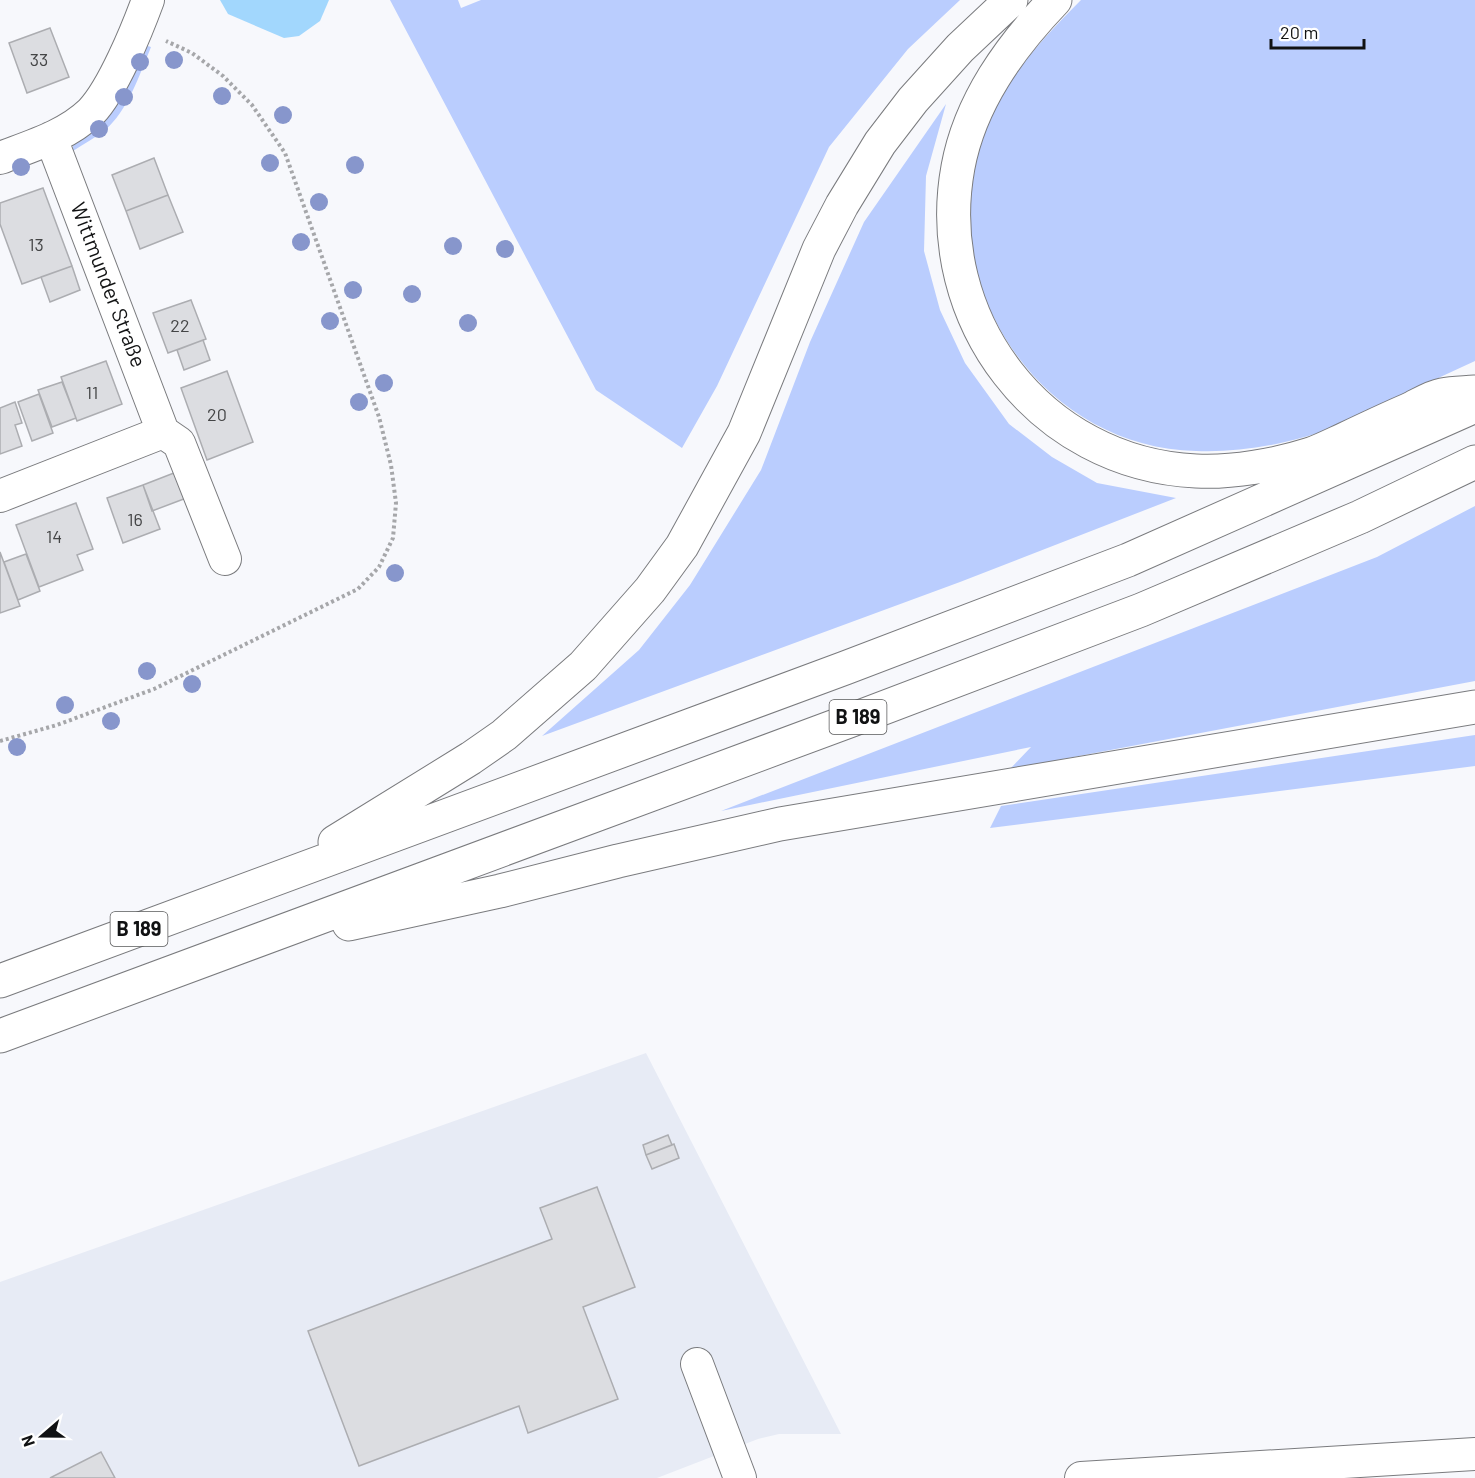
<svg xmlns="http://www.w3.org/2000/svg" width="1475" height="1478" viewBox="0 0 1475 1478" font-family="Barlow,sans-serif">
  <rect width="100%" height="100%" fill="#f7f8fc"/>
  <path fill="#e7ebf5" d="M646,1053l195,381h-62l-21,5 -101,39h-657v-196z"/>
  <path fill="#bacdfe" d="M390,0h68l3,8 20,-8h479l-52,49 -79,98 -112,239 -35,62 -86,-58z
    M1081,0h394v361c-32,15 -63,29 -95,44 -15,7 -30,16 -45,22 -42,16 -94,26 -139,24 -88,-2 -163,-55 -202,-133 -8,-16 -16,-33 -20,-51 -7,-37 -4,-77 4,-113 15,-62 59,-110 103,-154z
    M141,44l10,3c-11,27 -24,65 -46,83 -10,8 -22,14 -32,21v-8z
    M946,104l-20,72 -2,75 16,59 25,53 44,61 43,33 45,26 79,15 -216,84 -418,154 97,-86 51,-65 71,-115 49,-128 54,-120z
    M1475,506v175l-465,88 21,-22 -310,64 656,-254z
    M1475,735v31l-485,62 11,-22z"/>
  <path fill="#a2d7fd" d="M220,0h109l-9,21 -21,15 -15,2 -56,-24z"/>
  <path fill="#dcdde1" stroke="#acadb1" stroke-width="1.5" d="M50,28l19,49 -42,16 -18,-50z
    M154,158l14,37 -42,16 -14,-36z
    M43,188l29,78 -50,18 -22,-60v-21z
    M168,195l15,37 -43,17 -14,-38z
    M72,266l8,24 -30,12 -9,-25z
    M191,300l15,39 -38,14 -15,-40z
    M203,340l7,20 -26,10 -7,-20z
    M106,361l16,43 -45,17 -16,-44z
    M227,371l26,71 -46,18 -26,-72z
    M62,382l14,36 -24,9 -14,-37z
    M39,394l14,39 -21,8 -14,-39z
    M15,402l7,21 -7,2 7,21 -22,8v-46z
    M179,471l10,26 -37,14 -9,-26z
    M143,485l17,44 -37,14 -16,-45z
    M76,503l17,46 -16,6 6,15 -44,17 -23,-62z
    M0,552l20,54 -20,7z
    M26,554l14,37 -22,9 -14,-38z
    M668,1135l4,10 -26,10 -3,-10z
    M674,1144l5,14 -27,11 -6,-14z
    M597,1187l38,100 -52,20 35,92 -90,34 -9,-27 -160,60 -51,-135 244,-92 -12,-31z
    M101,1452l14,26h-65z"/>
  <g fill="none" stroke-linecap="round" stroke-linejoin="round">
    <defs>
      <path id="minor" d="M0,158c31,-12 66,-22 91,-46 22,-23 46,-82 57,-112
        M163,432l16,11 46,116
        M0,496l163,-64 -112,-294
        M697,1364l43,114
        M1081,1478l394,-24"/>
      <path id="highway" d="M1055,0c-45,47 -85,102 -97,167 -28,152 82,297 238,304 35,2 81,-6 115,-17 11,-4 23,-10 34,-15 21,-10 42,-20 63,-29 11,-5 23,-13 34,-15 11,-2 22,-2 33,-3
        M335,842l136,-84 33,-23 79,-69 67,-76 32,-44 62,-113 75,-184 23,-44 38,-62 33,-43 47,-52 51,-48
        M349,924l151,-33 118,-30 162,-37 695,-117
        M0,981l845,-313 283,-108 347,-154
        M0,1036l849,-315 292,-111 219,-93 115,-55"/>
    </defs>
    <use href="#minor" stroke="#7a7b7e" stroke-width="34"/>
    <use href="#highway" stroke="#7a7b7e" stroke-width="35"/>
    <path stroke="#a6a7aa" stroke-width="4" stroke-dasharray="3 3" stroke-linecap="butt" d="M0,741l57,-16 97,-36 204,-100 21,-22 14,-29 3,-35 -5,-38 -12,-48 -94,-264 -33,-48 -29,-29 -31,-23 -26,-12"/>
    <use href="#minor" stroke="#fff" stroke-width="32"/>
    <use href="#highway" stroke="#fff" stroke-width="33"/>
  </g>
  <g fill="#8796cc">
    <circle cx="174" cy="60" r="9"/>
    <circle cx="140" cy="62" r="9"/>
    <circle cx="222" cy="96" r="9"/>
    <circle cx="124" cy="97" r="9"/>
    <circle cx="283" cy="115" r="9"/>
    <circle cx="99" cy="129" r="9"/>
    <circle cx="270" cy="163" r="9"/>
    <circle cx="355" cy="165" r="9"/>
    <circle cx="21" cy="167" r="9"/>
    <circle cx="319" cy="202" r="9"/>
    <circle cx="301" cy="242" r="9"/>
    <circle cx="453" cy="246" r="9"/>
    <circle cx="505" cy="249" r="9"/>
    <circle cx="353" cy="290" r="9"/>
    <circle cx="412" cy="294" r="9"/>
    <circle cx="330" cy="321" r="9"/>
    <circle cx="468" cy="323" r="9"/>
    <circle cx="384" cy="383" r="9"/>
    <circle cx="359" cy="402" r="9"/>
    <circle cx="395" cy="573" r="9"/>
    <circle cx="147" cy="671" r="9"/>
    <circle cx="192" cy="684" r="9"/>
    <circle cx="65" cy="705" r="9"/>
    <circle cx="111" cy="721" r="9"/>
    <circle cx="17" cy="747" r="9"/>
  </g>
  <g text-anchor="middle" stroke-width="6" stroke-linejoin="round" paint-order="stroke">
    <g font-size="18" fill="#444546">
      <text x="39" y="66">33</text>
      <text x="36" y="251">13</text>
      <text x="180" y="332">22</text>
      <text x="92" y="399">11</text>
      <text x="217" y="421">20</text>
      <text x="135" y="526">16</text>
      <text x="54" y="543">14</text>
    </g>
    <g fill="#fff" stroke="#58595a" stroke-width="1.5">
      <rect x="829.5" y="700" width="57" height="34" rx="4.5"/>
      <rect x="110.5" y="912" width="57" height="34" rx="4.5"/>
    </g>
    <g font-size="20" font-weight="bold" fill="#111213">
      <text x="858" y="724">B 189</text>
      <text x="139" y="936">B 189</text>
    </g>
    <g font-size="21" fill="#111213" stroke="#fff">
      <text transform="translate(108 285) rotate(69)" y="7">Wittmunder Straße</text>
    </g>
  </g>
  <g transform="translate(42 1436) rotate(250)" stroke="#ffffff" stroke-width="4.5" paint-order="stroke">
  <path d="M0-4.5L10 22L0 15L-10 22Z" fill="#111213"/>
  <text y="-9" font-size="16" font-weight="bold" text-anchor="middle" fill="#111213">N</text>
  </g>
  <path d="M1271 39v9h93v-9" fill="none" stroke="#111213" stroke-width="3"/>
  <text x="1280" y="39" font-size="18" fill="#111213" stroke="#ffffff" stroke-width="4.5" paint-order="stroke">20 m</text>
</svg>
